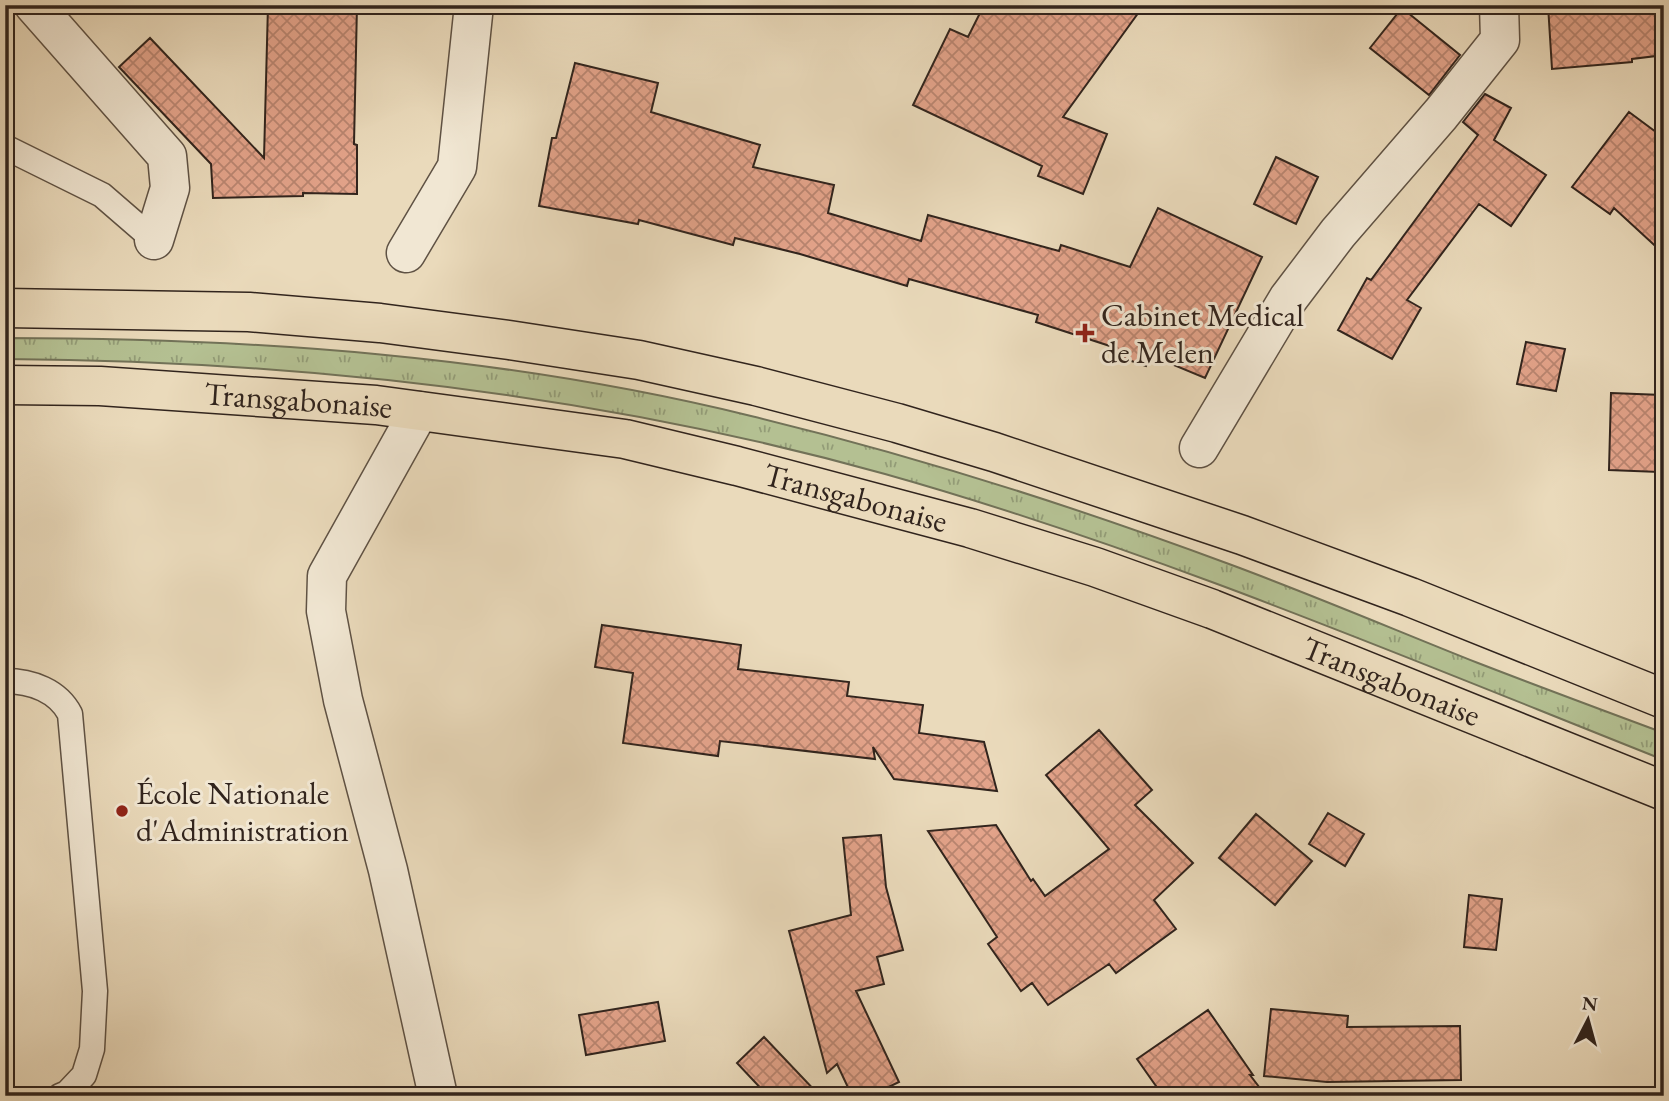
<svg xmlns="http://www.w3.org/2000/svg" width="1669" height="1101" viewBox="0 0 1669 1101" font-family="'EB Garamond',serif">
  <defs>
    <pattern id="grass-tufts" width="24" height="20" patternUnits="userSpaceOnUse" patternTransform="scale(1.75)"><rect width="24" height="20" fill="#b4c092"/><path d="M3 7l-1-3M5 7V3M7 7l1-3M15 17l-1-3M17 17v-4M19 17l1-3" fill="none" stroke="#939c77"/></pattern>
    <pattern id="building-cross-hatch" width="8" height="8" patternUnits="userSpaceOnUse" patternTransform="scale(1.75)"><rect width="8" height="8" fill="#e3a38a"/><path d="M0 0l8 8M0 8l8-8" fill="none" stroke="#b98570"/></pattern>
  </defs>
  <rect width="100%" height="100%" fill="#eadabb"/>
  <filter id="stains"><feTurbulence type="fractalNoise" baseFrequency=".00286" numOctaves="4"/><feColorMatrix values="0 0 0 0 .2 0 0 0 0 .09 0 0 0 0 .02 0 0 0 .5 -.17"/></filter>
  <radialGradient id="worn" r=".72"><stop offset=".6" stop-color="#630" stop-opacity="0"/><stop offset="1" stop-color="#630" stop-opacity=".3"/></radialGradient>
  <path fill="url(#grass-tufts)" stroke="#727258" stroke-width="2" d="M5,338c250,0 502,18 746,78 162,39 322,90 478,148 84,31 166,66 249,99 62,24 124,47 186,70v27c-257,-102 -513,-211 -779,-286 -286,-80 -583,-113 -880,-115z"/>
  <path fill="url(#building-cross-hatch)" stroke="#31241d" stroke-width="2" d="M268,5h89l-3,139 3,1v49l-54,-1v3l-90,2 -2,-34 -92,-97 31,-29 114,120z
    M984,5h160l-81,112 44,17 -24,60 -45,-18 4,-10 -129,-61 37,-76 18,8z
    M1548,5h116v50l-32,4v3l-80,7z
    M1402,8l58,47 -31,40 -59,-47z
    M575,63l83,20 -7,29 109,33 -7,22 81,18 -6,28 93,28 7,-26 131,36 2,-6 69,22 28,-59 104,49 -57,121 -55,-23 -4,11 -32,-11 2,-7 -80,-26 2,-7 -129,-36 -2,7 -107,-32 -65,-16 -2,7 -94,-25 -1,4 -99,-18 13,-68h4z
    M1485,94l26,14 -17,32 52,35 -35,51 -32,-22 -72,96 14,8 -29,51 -54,-29 29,-52 4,2 107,-145 -15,-13z
    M1629,112l35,26v116l-50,-46 -4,6 -38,-27z
    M1276,157l42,20 -22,47 -42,-20z
    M1526,342l39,7 -9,42 -39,-7z
    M1611,393l51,2 -3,77 -50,-2z
    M602,625l139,20 -3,24 111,13 -2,14 76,9 -4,28 65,9 13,49 -103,-12 -21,-32 2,12 -155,-18 -2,15 -95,-13 10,-70 -38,-6z
    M1099,730l53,60 -17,15 58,58 -39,37 22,29 -60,44 -7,-9 -61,41 -16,-22 -11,8 -33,-47 9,-7 -69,-106 68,-6 35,56 2,-2 12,17 64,-47 -63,-74z
    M1328,813l36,21 -19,32 -36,-22z
    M1256,814l56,47 -37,44 -56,-47z
    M881,835l5,52 17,63 -26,7 7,27 -28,7 43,91 -29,14h-18l-15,-32 -10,9 -38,-142 62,-16 -8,-77z
    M1469,895l33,4 -6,51 -32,-3z
    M658,1002l7,39 -79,14 -7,-40z
    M1271,1009l77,7 -1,11 113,-1 1,54 -134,2 -63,-6z
    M1208,1010l45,65h-3l16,21h-103l-26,-37z
    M764,1037l56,59h-52l-31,-33z"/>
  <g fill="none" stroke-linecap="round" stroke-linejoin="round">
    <defs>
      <path id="service" d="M5,147l97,48 52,45
        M5,681c27,0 53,10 65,33l25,277 -3,58 -8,26 -17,18 -7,3"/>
      <path id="minor" d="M34,5l133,151 3,32 -16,52
        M406,253l51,-86 17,-162
        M419,411l-92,165 -1,35 17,89 45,170 50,226
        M1199,448l89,-149 50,-66 103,-119 59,-74 -1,-35"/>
      <g id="trunk">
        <path d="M5,308l244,4 131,11 129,17 130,20 117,26 141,37 97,29 248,83 168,62 254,102"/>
        <path id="s1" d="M5,385l95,1 276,19 249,34 112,27 233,62 125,39 117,42 452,182"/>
      </g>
    </defs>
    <use href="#service" stroke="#5f5244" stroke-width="27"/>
    <use href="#minor" stroke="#5f5244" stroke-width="41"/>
    <use href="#trunk" stroke="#31241d" stroke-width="41"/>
    <use href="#service" stroke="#f1e7d3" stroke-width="24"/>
    <use href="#minor" stroke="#f1e7d3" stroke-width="38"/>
    <use href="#trunk" stroke="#eadabb" stroke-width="38"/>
  </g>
  <g fill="#8f2418" stroke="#f1e7d3" stroke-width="2.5">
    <path d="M1081.5 322.5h7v7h7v7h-7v7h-7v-7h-7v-7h7z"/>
    <circle cx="122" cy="811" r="7"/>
  </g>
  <g text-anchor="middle" stroke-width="6" stroke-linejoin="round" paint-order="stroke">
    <g font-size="32" fill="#31241d" stroke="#f1e7d3" text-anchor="start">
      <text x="1101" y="326">Cabinet Medical<tspan x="1101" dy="37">de Melen</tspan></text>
      <text x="136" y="804">École Nationale<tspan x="136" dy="37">d'Administration</tspan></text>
    </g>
    <g font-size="32" fill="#31241d" stroke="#f1e7d3">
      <text dy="11" stroke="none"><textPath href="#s1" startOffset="294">Transgabonaise</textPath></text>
      <text dy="11" stroke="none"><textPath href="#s1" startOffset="861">Transgabonaise</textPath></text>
      <text dy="11" stroke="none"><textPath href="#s1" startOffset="1428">Transgabonaise</textPath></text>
    </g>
  </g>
  <rect width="1669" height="1101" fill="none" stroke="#eadabb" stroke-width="28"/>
  <rect x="7" y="7" width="1655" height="1087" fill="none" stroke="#31241d" stroke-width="3.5"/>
  <rect x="14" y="14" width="1641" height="1073" fill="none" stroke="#31241d" stroke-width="2"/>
  <g transform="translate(1588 1020) rotate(6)" stroke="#f1e7d3" stroke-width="5" paint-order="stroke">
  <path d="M0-5L12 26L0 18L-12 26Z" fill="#31241d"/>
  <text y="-10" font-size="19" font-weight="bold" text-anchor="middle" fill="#31241d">N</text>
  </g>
  <rect width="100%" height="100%" filter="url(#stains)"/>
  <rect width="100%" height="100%" fill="url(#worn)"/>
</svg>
